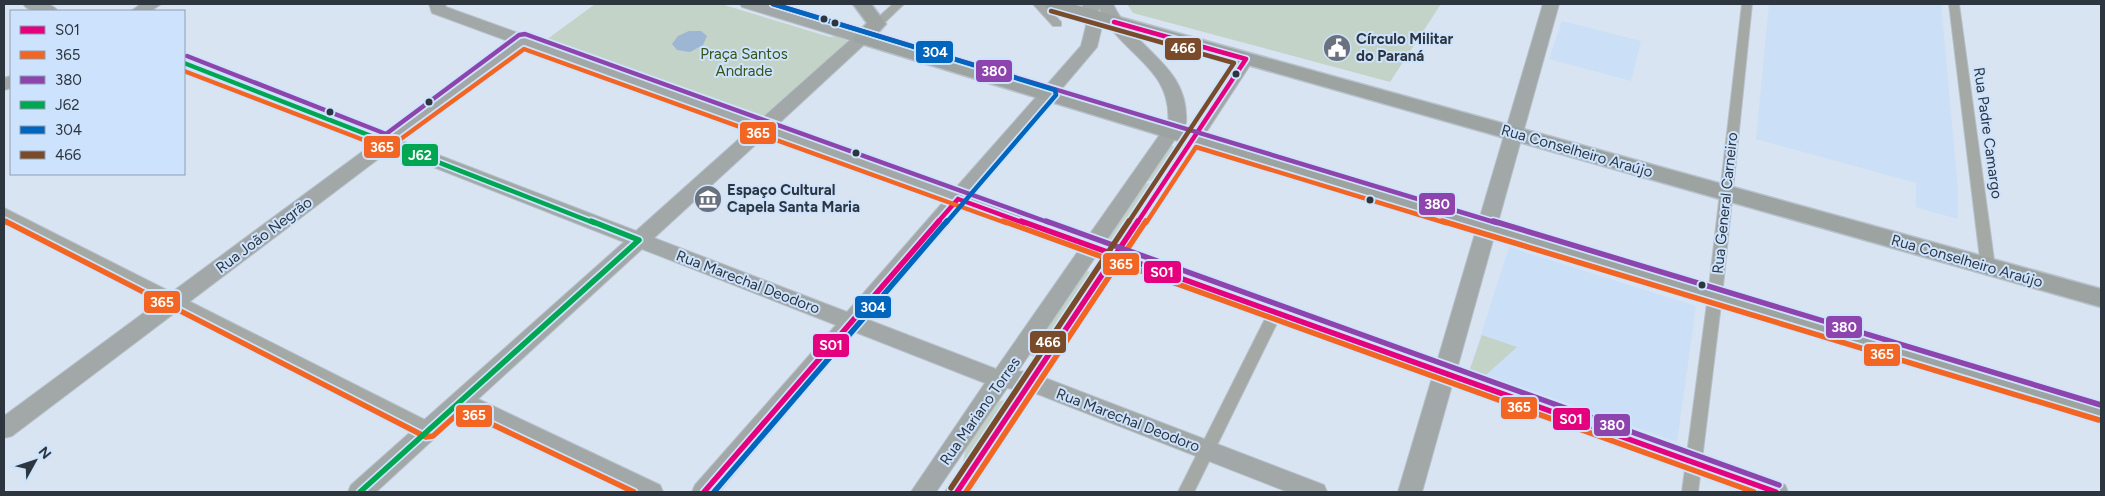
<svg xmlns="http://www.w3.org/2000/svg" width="2105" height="496" viewBox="0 0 2105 496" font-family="Figtree,sans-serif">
  <rect width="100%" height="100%" fill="#d8e4f2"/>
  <path fill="#cbdff7" d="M1769,4h172l17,186v29l-42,-12v-24l-160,-44z
    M1562,21l79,20 -10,40 -82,-22z
    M1509,247l187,59 -19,136 -207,-73z"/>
  <path fill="#c4d3c7" d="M595,4h126l109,33 6,-1 12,5 -86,76 -7,1 -213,-75z
    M1127,4h314l-51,78 -257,-69z
    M1170,145l16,5 -17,26 -25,6z
    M1166,179l-43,68 -20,-8 38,-54z
    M1083,269l18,8 -59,84 -19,-9z
    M1482,335l35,12 -31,28 -16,-6z
    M1014,399l-56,85 12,-53 21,-29z"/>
  <path fill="#9db6d4" d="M689,31h12l6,5 -4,9 -13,7 -13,-2 -5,-6 6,-8z"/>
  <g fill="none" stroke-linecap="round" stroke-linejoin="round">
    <defs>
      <path id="street" d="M893,4h11l-23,22h-8v-4z
        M1033,4h11l17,18v4h-8z
        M1742,4h10l-30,292 -24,196h-16l26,-196z
        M1949,4h10l36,263 -7,5 -7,-5z
        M4,208l431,217 2,5 -2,5 -6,2 -6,-2 -419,-216z
        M1275,308l5,1 2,4 -88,179h-16l90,-179 2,-4z"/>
      <path id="secondary" d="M23,4c11,-1 28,-3 35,7 -11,1 -28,3 -35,-7z
        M141,4h20l-10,7h-20z
        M429,4h16l1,3 314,113 90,-80 -108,-33 -2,-3h24l104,31 2,3 -2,3 -92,85 178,64 127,-144 5,-20 -4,-11 1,-11h30c22,47 77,61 73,119l-82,121 7,2 129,-191h12l2,4 -126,193 309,110 106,-358h16l-102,365 328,116 3,7h-40l-296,-107 -30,107h-24l34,-114 -313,-113 -74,113 279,107 3,7h-39l-253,-99 -65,99h-25l69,-103 -7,-1 -71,104h-25l74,-109 -130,-51 -136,160h-27l3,-7 141,-160 -194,-76 -164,150 182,86 3,7h-35l-165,-80 -87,80h-28l3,-7 273,-243 -234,-92 -378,286 -8,2v-22l370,-273 -190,-74v-11l202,77 125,-93 -79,-29zM1099,8c20,47 74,58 69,115l-81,115 -116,-42 126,-149 5,-21 -4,-11zM525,47l224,83 -113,101 -234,-90zM765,136l179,65 -97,111 -193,-74zM961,207l118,43 -83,119 -130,-50zM1096,256l6,2 -77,114 -7,-1z
        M11,76v12l-7,2v-12z"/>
      <path id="primary" d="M853,4h18l15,20 -11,12 1226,367v20l-1246,-381 -2,-4 14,-15z
        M1044,4h28l1029,285v18l-1054,-299z"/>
    </defs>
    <use href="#street" stroke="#b8c1cc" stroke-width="2"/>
    <use href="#secondary" stroke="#b8c1cc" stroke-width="2"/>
    <use href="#primary" stroke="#b8c1cc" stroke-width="3"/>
    <use href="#street" fill="#a4a9a6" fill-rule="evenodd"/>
    <use href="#secondary" fill="#a2a8a7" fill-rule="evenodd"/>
    <use href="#primary" fill="#9ca3a0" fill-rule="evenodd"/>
    <defs>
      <path id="bus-1-far1" d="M1114,22l132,37
        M958,199l66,24
        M937,223l21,-24
        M1137,223l109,-164"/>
      <path id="bus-1" d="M1021,221l755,271
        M704,492l235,-271
        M957,492l181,-271"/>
      <path id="bus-2-far1" d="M184,71l203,78 137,-100 482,174
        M4,221l3,2
        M1146,223l50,-76 250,76"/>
      <path id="bus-2" d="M5,221l421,216 7,-1 29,-26 172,82
        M1003,221l751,271
        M1442,221l657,199
        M966,492l180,-271"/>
      <path id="bus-3-far1" d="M773,4l724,219
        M187,56l199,78 133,-99 6,-1 525,189"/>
      <path id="bus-3" d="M1046,221l733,264
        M1493,221l608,184"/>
      <path id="bus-4-far1" d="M184,63l410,160"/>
      <path id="bus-4" d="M360,492l279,-252 -48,-19"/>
      <path id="bus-5-far1" d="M773,4l282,86 1,5 -110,128"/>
      <path id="bus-5" d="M714,492l233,-271"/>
      <path id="bus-6-far1" d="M1051,11l183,52 -106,160"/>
      <path id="bus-6" d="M951,488l178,-267"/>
    </defs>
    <use href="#bus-1-far1" stroke="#cde3fd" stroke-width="8"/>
    <use href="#bus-1" stroke="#cde3fd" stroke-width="9"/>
    <use href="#bus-2-far1" stroke="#cde3fd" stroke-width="8"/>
    <use href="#bus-2" stroke="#cde3fd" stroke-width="9"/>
    <use href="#bus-3-far1" stroke="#cde3fd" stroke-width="8"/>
    <use href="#bus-3" stroke="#cde3fd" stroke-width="9"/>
    <use href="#bus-4-far1" stroke="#cde3fd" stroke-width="8"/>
    <use href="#bus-4" stroke="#cde3fd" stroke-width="9"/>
    <use href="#bus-5-far1" stroke="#cde3fd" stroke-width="8"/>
    <use href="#bus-5" stroke="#cde3fd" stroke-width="9"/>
    <use href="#bus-6-far1" stroke="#cde3fd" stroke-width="8"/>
    <use href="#bus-6" stroke="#cde3fd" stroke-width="9"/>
    <use href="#bus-1-far1" stroke="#e5007d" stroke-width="4.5"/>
    <use href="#bus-1" stroke="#e5007d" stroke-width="5.5"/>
    <use href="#bus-2-far1" stroke="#f26522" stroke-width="4.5"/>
    <use href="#bus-2" stroke="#f26522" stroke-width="5.5"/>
    <use href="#bus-3-far1" stroke="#8e44ad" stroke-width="4.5"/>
    <use href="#bus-3" stroke="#8e44ad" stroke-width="5.5"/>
    <use href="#bus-4-far1" stroke="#00a651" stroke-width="4.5"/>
    <use href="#bus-4" stroke="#00a651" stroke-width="5.5"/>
    <use href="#bus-5-far1" stroke="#0065bd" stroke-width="4.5"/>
    <use href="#bus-5" stroke="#0065bd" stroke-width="5.5"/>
    <use href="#bus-6-far1" stroke="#7a4b2a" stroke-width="4.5"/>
    <use href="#bus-6" stroke="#7a4b2a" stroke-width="5.5"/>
  </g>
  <defs>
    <symbol id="civic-disc" viewBox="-11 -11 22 22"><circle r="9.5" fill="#69727e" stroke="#cde3fd"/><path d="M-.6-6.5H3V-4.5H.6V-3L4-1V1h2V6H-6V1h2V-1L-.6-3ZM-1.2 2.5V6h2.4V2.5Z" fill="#fff"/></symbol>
    <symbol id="museum-disc" viewBox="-11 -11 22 22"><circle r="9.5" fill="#69727e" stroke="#cde3fd"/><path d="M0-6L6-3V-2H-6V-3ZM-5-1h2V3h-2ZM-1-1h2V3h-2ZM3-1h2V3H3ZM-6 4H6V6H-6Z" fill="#fff"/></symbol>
  </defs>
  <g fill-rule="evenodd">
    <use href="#civic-disc" x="1321" y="32" width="32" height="32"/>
    <use href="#museum-disc" x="692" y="183" width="32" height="32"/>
  </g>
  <g fill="#2d353f" stroke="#cde3fd" stroke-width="2">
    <circle cx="824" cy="19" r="4.5"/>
    <circle cx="835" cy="23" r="4.5"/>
    <circle cx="1236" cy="74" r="4.5"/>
    <circle cx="429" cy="102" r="4.5"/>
    <circle cx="330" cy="112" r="4.5"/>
    <circle cx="856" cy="153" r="4.5"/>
    <circle cx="1370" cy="200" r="4.5"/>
    <circle cx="1702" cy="285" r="4.5"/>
  </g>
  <g text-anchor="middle" stroke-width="4" stroke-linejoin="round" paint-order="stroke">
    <g font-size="15" font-weight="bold" fill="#2d353f" stroke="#cde3fd" text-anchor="start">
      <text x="1356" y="44">Círculo Militar<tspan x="1356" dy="17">do Paraná</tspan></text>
      <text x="727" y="195">Espaço Cultural<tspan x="727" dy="17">Capela Santa Maria</tspan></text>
    </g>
    <g font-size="15" fill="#375315" stroke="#cde3fd">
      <text x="744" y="59">Praça Santos<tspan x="744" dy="17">Andrade</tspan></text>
    </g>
    <g font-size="15" fill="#2d353f" stroke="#cde3fd">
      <text transform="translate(1988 133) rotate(82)" y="5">Rua Padre Camargo</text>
      <text transform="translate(1577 151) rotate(16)" y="5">Rua Conselheiro Araújo</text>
      <text transform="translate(1725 203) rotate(-84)" y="5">Rua General Carneiro</text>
      <text transform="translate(264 235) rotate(-37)" y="5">Rua João Negrão</text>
      <text transform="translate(1967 261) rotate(16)" y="5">Rua Conselheiro Araújo</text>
      <text transform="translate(748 282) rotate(21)" y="5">Rua Marechal Deodoro</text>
      <text transform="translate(980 411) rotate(-55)" y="5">Rua Mariano Torres</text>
      <text transform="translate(1128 420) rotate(21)" y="5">Rua Marechal Deodoro</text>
    </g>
  </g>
  <g stroke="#cde3fd" stroke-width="2">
    <rect x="1164" y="37" width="38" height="24" rx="5" fill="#7a4b2a"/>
    <rect x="915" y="40" width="39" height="24" rx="5" fill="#0065bd"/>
    <rect x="975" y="59" width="38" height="24" rx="5" fill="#8e44ad"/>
    <rect x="739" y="121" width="38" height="24" rx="5" fill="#f26522"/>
    <rect x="363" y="135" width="38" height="24" rx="5" fill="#f26522"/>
    <rect x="401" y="143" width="38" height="24" rx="5" fill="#00a651"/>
    <rect x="1418" y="192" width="38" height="24" rx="5" fill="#8e44ad"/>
    <rect x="1102" y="252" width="38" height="24" rx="5" fill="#f26522"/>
    <rect x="1143" y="260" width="39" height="24" rx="5" fill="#e5007d"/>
    <rect x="143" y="290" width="38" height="24" rx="5" fill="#f26522"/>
    <rect x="854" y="295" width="38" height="24" rx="5" fill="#0065bd"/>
    <rect x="1825" y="315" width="38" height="24" rx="5" fill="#8e44ad"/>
    <rect x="1029" y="330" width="38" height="24" rx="5" fill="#7a4b2a"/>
    <rect x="812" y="333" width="38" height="25" rx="5" fill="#e5007d"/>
    <rect x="1863" y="343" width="38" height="24" rx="5" fill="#f26522"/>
    <rect x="1500" y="396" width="38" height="24" rx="5" fill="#f26522"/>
    <rect x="455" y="404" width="38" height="24" rx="5" fill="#f26522"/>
    <rect x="1552" y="407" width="39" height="24" rx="5" fill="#e5007d"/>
    <rect x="1593" y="413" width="38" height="24" rx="5" fill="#8e44ad"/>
  </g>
  <g font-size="14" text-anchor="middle" font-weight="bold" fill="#fff">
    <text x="1183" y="53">466</text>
    <text x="935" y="57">304</text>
    <text x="994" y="76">380</text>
    <text x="758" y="138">365</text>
    <text x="382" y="152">365</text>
    <text x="420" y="160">J62</text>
    <text x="1437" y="209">380</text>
    <text x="1121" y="269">365</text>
    <text x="1162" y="277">S01</text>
    <text x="162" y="307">365</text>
    <text x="873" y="312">304</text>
    <text x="1844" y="332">380</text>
    <text x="1048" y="347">466</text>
    <text x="831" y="350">S01</text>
    <text x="1882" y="359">365</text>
    <text x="1519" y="412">365</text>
    <text x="474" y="420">365</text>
    <text x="1571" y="424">S01</text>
    <text x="1612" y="430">380</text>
  </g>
  <rect width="2105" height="496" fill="none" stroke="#2d353f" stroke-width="10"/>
  <rect x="10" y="10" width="175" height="165" fill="#cde3fd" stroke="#8d9db1"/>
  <rect x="20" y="26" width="25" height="8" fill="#e5007d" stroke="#8d9db1"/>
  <text x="55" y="35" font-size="15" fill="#2d353f">S01</text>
  <rect x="20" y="51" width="25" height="8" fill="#f26522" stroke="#8d9db1"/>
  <text x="55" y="60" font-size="15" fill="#2d353f">365</text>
  <rect x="20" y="76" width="25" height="8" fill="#8e44ad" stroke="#8d9db1"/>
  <text x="55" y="85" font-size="15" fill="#2d353f">380</text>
  <rect x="20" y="101" width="25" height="8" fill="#00a651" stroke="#8d9db1"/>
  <text x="55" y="110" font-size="15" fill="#2d353f">J62</text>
  <rect x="20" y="126" width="25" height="8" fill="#0065bd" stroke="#8d9db1"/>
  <text x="55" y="135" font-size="15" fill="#2d353f">304</text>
  <rect x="20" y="151" width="25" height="8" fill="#7a4b2a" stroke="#8d9db1"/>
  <text x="55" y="160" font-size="15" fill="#2d353f">466</text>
  <g transform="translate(35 461) rotate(50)" stroke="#cde3fd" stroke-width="4" paint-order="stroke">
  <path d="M0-4L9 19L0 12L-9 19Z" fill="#2d353f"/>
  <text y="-8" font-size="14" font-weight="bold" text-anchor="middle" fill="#2d353f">N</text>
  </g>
</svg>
